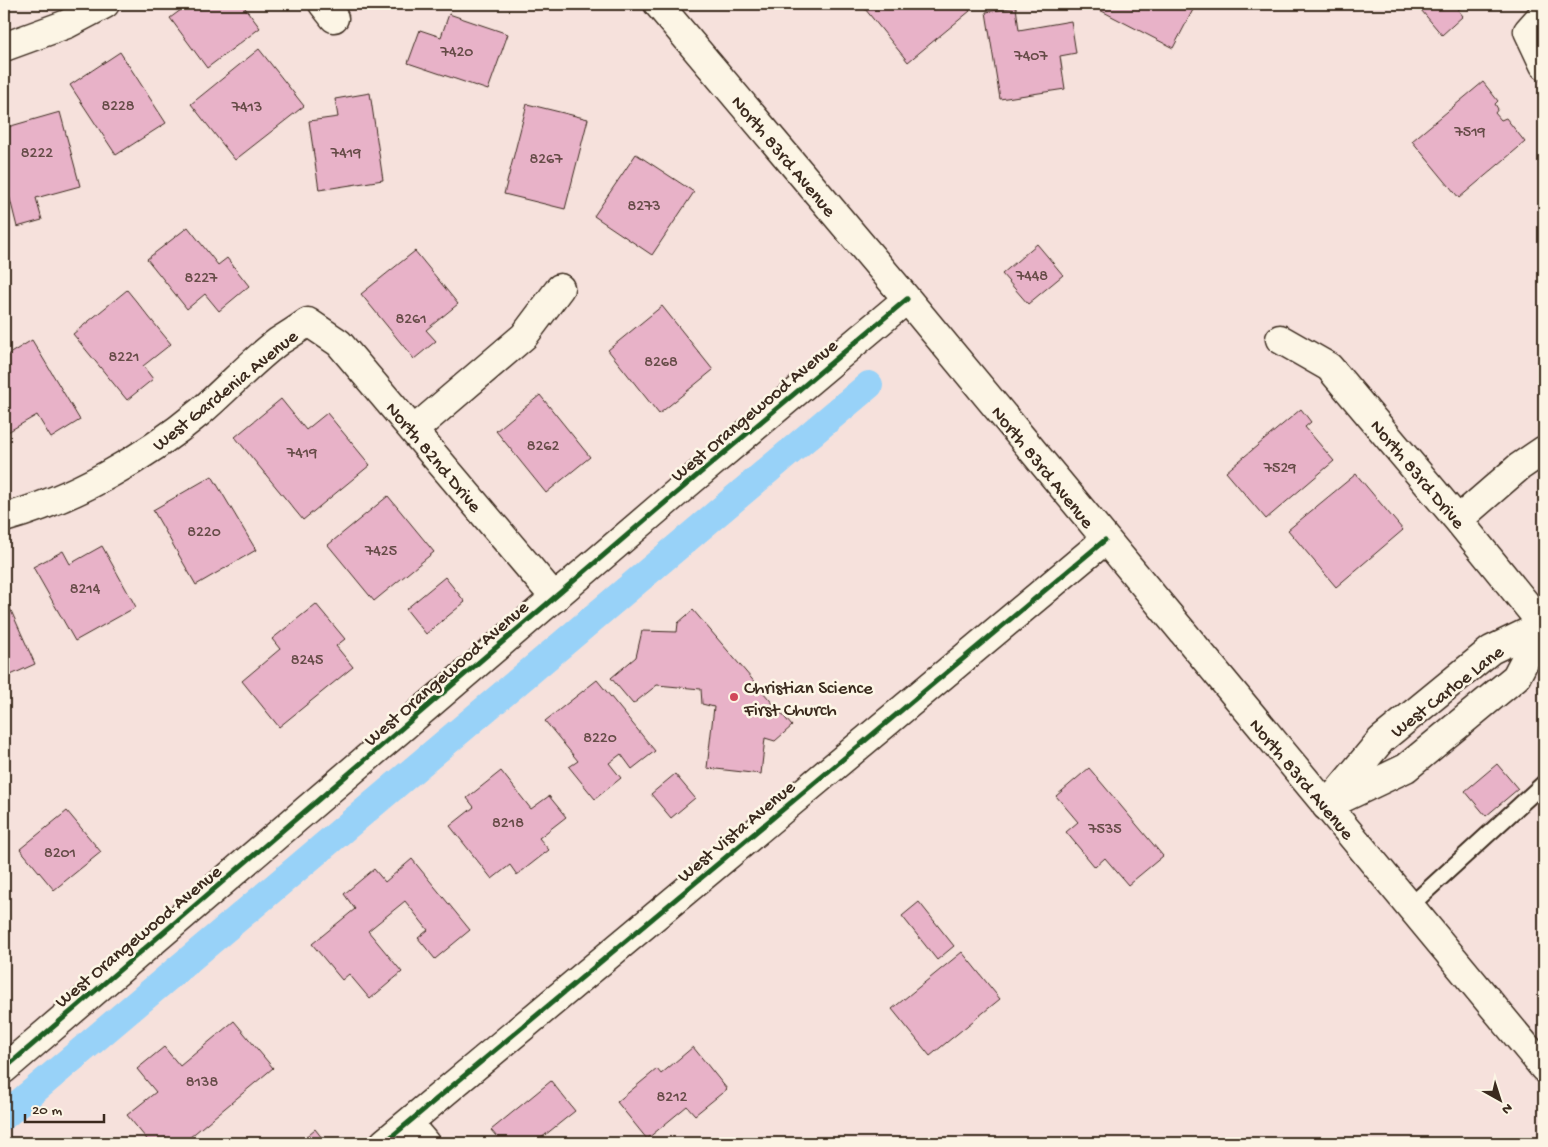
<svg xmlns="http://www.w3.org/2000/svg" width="1548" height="1147" viewBox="0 0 1548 1147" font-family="'Gochi Hand',sans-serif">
  <rect width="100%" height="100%" fill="#f6e1dc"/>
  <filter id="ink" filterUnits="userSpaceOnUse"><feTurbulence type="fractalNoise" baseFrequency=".02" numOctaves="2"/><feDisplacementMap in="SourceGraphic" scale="10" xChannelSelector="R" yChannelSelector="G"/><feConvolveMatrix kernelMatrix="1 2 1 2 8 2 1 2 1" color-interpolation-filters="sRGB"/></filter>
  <g filter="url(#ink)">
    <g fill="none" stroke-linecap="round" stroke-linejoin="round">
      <path stroke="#98d2f8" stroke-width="28" d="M4,1116l865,-731"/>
    </g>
    <path fill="#e8b2c8" stroke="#3b2a1e" d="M189,4h53l18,24 -53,40 -37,-50z
      M861,4h103l6,7 -62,51z
      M1093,4h103l-23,44 -81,-42z
      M1416,4h50l-8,6 5,6 -21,19z
      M1016,7l3,23 52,-9 5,32 -16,3 5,33 -65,10 -14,-87z
      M449,14l59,20 -20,56 -80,-27 12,-33 21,7z
      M259,49l45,57 -69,54 -44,-56z
      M120,52l46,71 -50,32 -46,-70z
      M1483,82l15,19 -3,3 3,5 -3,4 6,7 5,-2 19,24 -66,56 -47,-57z
      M370,93l13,87 -64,10 -10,-69 29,-4 -3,-18z
      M527,104l61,15 -23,90 -61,-15z
      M60,112l20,74 -44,12 6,22 -25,7 -13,-52v-47z
      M636,154l58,38 -42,63 -58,-39z
      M188,227l30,38 9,-7 22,28 -30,25 -14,-17 -18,15 -40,-50z
      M1037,244l26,31 -35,29 -26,-30z
      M415,251l43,53 -32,26 10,11 -22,18 -53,-65z
      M127,290l44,54 -28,22 10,13 -26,21 -54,-66z
      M662,306l51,64 -54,44 -51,-64z
      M32,340l48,80 -29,18 -14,-23 -31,18 -2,-4v-72z
      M540,395l50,62 -44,36 -50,-62z
      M281,399l25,31 21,-17 43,52 -67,55 -68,-83z
      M1301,409l10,13 -6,5 29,34 -68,58 -40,-47z
      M1356,474l47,56 -67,57 -48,-57z
      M212,476l44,74 -60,35 -43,-75z
      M388,496l46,56 -60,49 -46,-56z
      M102,546l34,61 -61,34 -42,-74 30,-16 7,13z
      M445,577l20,25 -39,32 -20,-25z
      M4,595l31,69 -31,14z
      M316,604l29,35 -9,7 17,21 -74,60 -37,-46 38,-32 -8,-10z
      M693,610l99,116 -17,15 -10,-3 -4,36 -54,-6 7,-61 -12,-3 -1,-15 -44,-4 -24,19 -22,-26 25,-21 6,-26 35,1 1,-9z
      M597,680l58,71 -23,18 -11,-15 -12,9 12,15 -26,21 -26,-32 9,-6 -33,-40z
      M1497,764l21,25 -32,27 -21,-25z
      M1089,768l74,88 -35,29 -23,-27 -10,9 -29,-35 12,-10 -22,-26z
      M501,771l30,38 18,-13 17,21 -27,21 10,12 -32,25 -7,-10 -18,14 -42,-53 24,-19 -7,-9z
      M675,774l20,24 -24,20 -20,-24z
      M67,811l34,41 -47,38 -34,-41z
      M412,859l58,71 -35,29 -17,-21 10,-8 -23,-29 -37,30 34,41 -32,27 -21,-25 -7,6 -30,-36 43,-35 -11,-15 30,-25 11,13z
      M919,902l35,44 -17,14 -35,-44z
      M962,952l38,47 -70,57 -38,-47z
      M234,1021l39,47 -90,75h-33l-23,-28 29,-23 -19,-23 27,-22 16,19z
      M693,1047l34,42 -32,26 -8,-9 -40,33 -30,-37 40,-33 4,5z
      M551,1081l24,30 -40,32h-33l-11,-13z
      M315,1129l11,14h-28z"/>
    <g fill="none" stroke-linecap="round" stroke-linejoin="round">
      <defs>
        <path id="lane" d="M1410,906l134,-123"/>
        <path id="street" d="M323,4l11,14
          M1544,13l-16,18 16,34
          M4,47l63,-23 38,-20
          M1280,339l49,28 129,153 85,105
          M414,430l110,-94 36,-48
          M4,518c69,-19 141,-60 196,-106 27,-23 51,-50 79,-71 10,-6 19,-12 29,-19l31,21 216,255
          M1458,520l61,-53 25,-17
          M1332,799l49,-59 110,-90 52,-25
          M1326,806l80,-38 110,-91 27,-52
          M408,1123l17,20
          M384,1143l721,-603"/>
        <path id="secondary" d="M658,4l249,295 637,769
          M4,1069l670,-574 233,-196"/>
      </defs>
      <use href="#lane" stroke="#3b2a1e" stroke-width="19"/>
      <use href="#street" stroke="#3b2a1e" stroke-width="31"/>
      <use href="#secondary" stroke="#3b2a1e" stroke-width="31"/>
      <use href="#lane" stroke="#fcf5e5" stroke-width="15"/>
      <use href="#street" stroke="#fcf5e5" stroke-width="28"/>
      <use href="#secondary" stroke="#fcf5e5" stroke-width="28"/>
      <defs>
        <path id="cycleway" d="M4,1069l670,-574 233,-196
          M384,1143l721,-603"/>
      </defs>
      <use href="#cycleway" stroke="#fcf5e5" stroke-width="8"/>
      <use href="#cycleway" stroke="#1b5e20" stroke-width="5"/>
    </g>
  </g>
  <circle fill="#d1495b" stroke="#fcf5e5" stroke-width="2" cx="734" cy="697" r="5"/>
  <g text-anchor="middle" stroke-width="5" stroke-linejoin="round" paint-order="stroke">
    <g font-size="16" fill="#664c48">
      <text x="457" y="56">7420</text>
      <text x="1031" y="60">7407</text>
      <text x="118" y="110">8228</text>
      <text x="247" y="111">7413</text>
      <text x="1470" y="136">7519</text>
      <text x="37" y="157">8222</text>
      <text x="346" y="157">7419</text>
      <text x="546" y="163">8267</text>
      <text x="644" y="210">8273</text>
      <text x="1032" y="280">7448</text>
      <text x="201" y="282">8227</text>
      <text x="411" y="323">8261</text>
      <text x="124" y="361">8221</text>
      <text x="661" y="366">8268</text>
      <text x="543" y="450">8262</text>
      <text x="302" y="457">7419</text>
      <text x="1280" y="472">7529</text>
      <text x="204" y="536">8220</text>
      <text x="381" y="555">7425</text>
      <text x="85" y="593">8214</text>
      <text x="307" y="664">8245</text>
      <text x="600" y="742">8220</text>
      <text x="508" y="827">8218</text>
      <text x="1105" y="833">7535</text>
      <text x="60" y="857">8201</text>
      <text x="202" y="1086">8138</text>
      <text x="672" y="1101">8212</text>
    </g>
    <g font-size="19" fill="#3b2a1e" stroke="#fcf5e5">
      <text transform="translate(785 155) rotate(50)" y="7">North 83rd Avenue</text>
      <text transform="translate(224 389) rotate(-39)" y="7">West Gardenia Avenue</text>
      <text transform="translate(753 409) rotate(-40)" y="7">West Orangewood Avenue</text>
      <text transform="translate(435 456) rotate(50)" y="7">North 82nd Drive</text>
      <text transform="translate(1044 466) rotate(51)" y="7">North 83rd Avenue</text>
      <text transform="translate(1419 473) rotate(50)" y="7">North 83rd Drive</text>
      <text transform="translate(445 672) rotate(-41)" y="7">West Orangewood Avenue</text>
      <text transform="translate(1446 690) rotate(-38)" y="7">West Carloe Lane</text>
      <text transform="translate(1303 778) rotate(50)" y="7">North 83rd Avenue</text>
      <text transform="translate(735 830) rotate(-40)" y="7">West Vista Avenue</text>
      <text transform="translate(137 935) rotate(-40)" y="7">West Orangewood Avenue</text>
    </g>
    <g font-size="19" fill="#3b2a1e" stroke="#fcf5e5" text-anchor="start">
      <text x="744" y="693">Christian Science<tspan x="744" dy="22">First Church</tspan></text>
    </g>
  </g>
  <rect width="1548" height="1147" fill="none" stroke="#fcf5e5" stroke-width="20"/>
  <rect x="10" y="10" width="1528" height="1127" fill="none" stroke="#3b2a1e" stroke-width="2" filter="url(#ink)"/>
  <g transform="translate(1500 1100) rotate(141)" stroke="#fcf5e5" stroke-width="4" paint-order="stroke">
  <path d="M0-4L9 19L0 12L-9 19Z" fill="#3b2a1e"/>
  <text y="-8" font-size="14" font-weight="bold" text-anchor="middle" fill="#3b2a1e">N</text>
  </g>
  <path d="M25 1114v8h79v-8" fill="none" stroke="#3b2a1e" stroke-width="2.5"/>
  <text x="32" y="1114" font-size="15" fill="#3b2a1e" stroke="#fcf5e5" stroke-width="4" paint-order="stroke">20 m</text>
</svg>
